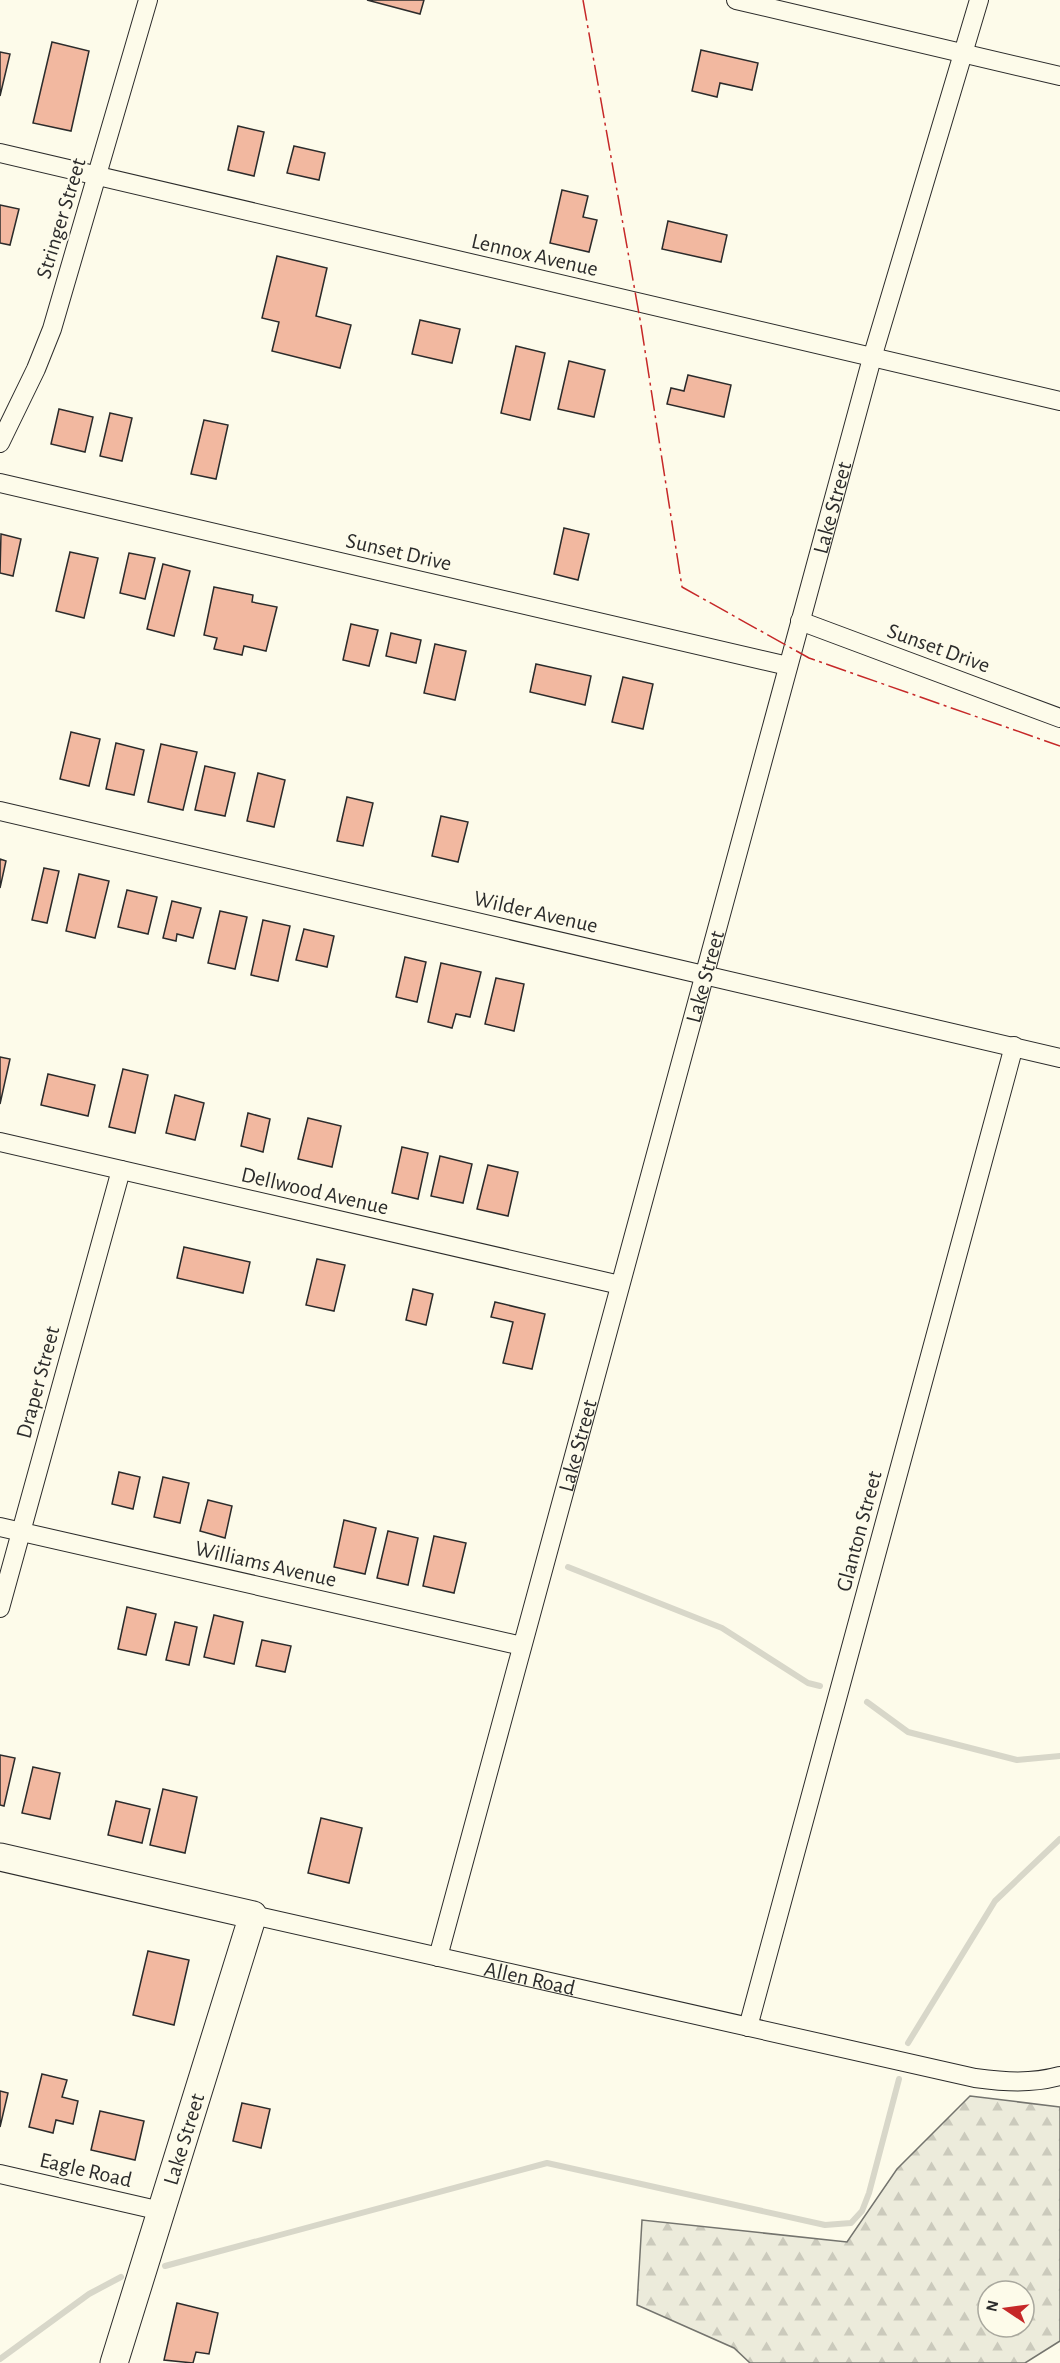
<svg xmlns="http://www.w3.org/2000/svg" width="1060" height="2363" viewBox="0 0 1060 2363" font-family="'Alegreya Sans',sans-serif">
  <defs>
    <pattern id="forest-firs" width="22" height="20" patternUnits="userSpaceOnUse" patternTransform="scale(1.5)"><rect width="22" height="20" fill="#ecebdb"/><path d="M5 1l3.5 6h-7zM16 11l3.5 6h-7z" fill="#cbcabc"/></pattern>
  </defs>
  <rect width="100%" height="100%" fill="#fdfbea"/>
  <path fill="url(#forest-firs)" stroke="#74746e" stroke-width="1.5" fill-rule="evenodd" d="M970,2096l90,11v234l-35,22h-275l-16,-15 -97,-43 5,-85 205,22 50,-73zM988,2291h36v36h-36z"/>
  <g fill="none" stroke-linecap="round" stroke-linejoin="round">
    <path stroke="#d8d7c9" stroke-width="6" d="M568,1567l154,61 86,55 12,3
      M867,1702l41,30 109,28 43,-4
      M908,2043l87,-142 65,-62
      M165,2266l382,-103 278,62 26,-2 11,-12 7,-18 30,-114
      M0,2359l89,-65 32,-17"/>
  </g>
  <path fill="#f2b8a0" stroke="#2b2b2b" stroke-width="1.5" d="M367,0h57l-4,14z
    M52,42l37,9 -18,80 -38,-8z
    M701,50l57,13 -6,27 -32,-7 -3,14 -25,-6z
    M0,52l10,2 -10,42z
    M238,126l26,6 -10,44 -26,-6z
    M294,146l31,7 -6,27 -32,-7z
    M562,190l26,6 -5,21 14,3 -8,32 -39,-9z
    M0,205l19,4 -9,36 -10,-2z
    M668,221l59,14 -6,27 -59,-13z
    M277,256l50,12 -11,48 35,9 -11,43 -68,-17 7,-29 -17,-4z
    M420,320l40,9 -8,34 -40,-9z
    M516,346l29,7 -15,67 -29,-7z
    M569,361l36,9 -11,47 -36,-8z
    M688,375l43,10 -7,32 -57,-13 4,-16 13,3z
    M59,409l34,8 -8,35 -34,-8z
    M110,413l22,5 -10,43 -22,-5z
    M204,420l24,5 -12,54 -25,-5z
    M564,528l25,6 -11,46 -24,-6z
    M1,534l20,5 -8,37 -13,-3z
    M70,552l28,6 -14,60 -28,-7z
    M129,553l26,5 -10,41 -25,-6z
    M163,564l27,7 -16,65 -27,-7z
    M214,587l39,8 -1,7 25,5 -11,44 -22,-5 -2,9 -28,-6 3,-11 -13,-3z
    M351,624l27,6 -9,36 -26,-6z
    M391,633l30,7 -5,23 -30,-7z
    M435,644l31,7 -11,49 -31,-7z
    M536,664l55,12 -6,29 -55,-13z
    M623,677l30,7 -10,45 -31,-7z
    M71,732l29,7 -11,47 -29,-7z
    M116,743l28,7 -10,45 -28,-6z
    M161,744l36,8 -14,58 -35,-8z
    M205,766l30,7 -10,43 -30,-6z
    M258,773l27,7 -11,47 -27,-6z
    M347,797l26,6 -10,43 -26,-5z
    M441,816l27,6 -10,40 -26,-6z
    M0,859l6,2 -6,27z
    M44,868l15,3 -12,52 -15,-3z
    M79,874l30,7 -14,57 -29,-7z
    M127,890l30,7 -9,37 -30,-7z
    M172,901l29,7 -8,30 -16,-4 -1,7 -13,-3z
    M220,911l27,6 -12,52 -27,-6z
    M263,920l27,6 -12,55 -27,-6z
    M304,929l30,7 -7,31 -31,-7z
    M405,957l21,5 -9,40 -21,-5z
    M441,963l40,9 -11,45 -14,-3 -4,14 -24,-6z
    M496,978l28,6 -10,47 -29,-7z
    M0,1057l10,2 -10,45z
    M123,1069l25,6 -13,58 -26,-6z
    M48,1074l47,11 -7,31 -47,-11z
    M175,1095l29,8 -9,37 -29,-7z
    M248,1113l22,6 -7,33 -22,-6z
    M308,1118l33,8 -9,41 -34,-8z
    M402,1147l26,6 -10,46 -26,-6z
    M440,1156l32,8 -9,39 -32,-7z
    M488,1165l30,7 -10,44 -31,-7z
    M184,1247l66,15 -7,31 -66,-15z
    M317,1259l28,6 -11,46 -28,-6z
    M413,1289l20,5 -7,31 -20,-5z
    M495,1302l50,12 -13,55 -29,-6 10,-41 -22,-5z
    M119,1472l21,5 -7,32 -21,-5z
    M163,1477l26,6 -9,40 -26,-6z
    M208,1500l24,6 -7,32 -25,-7z
    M344,1520l32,8 -11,46 -31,-7z
    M388,1531l30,7 -10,47 -31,-7z
    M434,1536l32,7 -12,50 -31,-7z
    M127,1607l29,7 -10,41 -28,-6z
    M214,1615l29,7 -9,42 -30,-7z
    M175,1622l22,5 -8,38 -23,-5z
    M262,1640l29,6 -6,26 -29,-6z
    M0,1755l15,3 -11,48 -4,-1z
    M33,1767l27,6 -10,46 -28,-6z
    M163,1789l34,8 -12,56 -35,-8z
    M116,1801l34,8 -8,34 -34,-8z
    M321,1818l41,10 -13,55 -41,-10z
    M148,1951l41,9 -15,65 -41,-10z
    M42,2074l25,6 -5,17 16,4 -5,23 -17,-4 -3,13 -24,-6z
    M0,2091l8,2 -8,34z
    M242,2103l28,6 -9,39 -28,-7z
    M100,2111l44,10 -9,39 -44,-10z
    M177,2303l41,10 -9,41 -13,-2 -3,11 -29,-3z"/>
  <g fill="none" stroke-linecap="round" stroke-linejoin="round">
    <defs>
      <g id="street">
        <path d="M736,0l324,76"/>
        <path d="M0,153l1060,248"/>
        <path d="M0,443l36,-74 16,-40 96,-329"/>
        <path d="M0,483l788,183"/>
        <path d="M800,621l260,97"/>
        <path d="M0,811l1060,247"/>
        <path d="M0,1142l620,143"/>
        <path d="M0,1527l522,119"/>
        <path d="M0,1608l121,-438"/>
        <path id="s1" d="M253,1915l722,163c30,4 56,6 85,-2"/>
        <path id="s2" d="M438,1957l434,-1599 107,-358"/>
        <path d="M748,2027l266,-981"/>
        <path d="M0,2174l161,37"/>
      </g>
      <path id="secondary" d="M0,1857l253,58 -139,448"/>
    </defs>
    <use href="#street" stroke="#2b2b2b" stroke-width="20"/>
    <use href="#secondary" stroke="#2b2b2b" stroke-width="29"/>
    <use href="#street" stroke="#fdfbea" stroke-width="18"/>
    <use href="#secondary" stroke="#fdfbea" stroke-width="27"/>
    <path stroke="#c62828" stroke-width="1.5" stroke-dasharray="21 4.5 3 4.5" stroke-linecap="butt" d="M583,0l58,325 41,262 127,71 251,88"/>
  </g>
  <g text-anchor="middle" stroke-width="4.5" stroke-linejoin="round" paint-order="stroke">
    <g font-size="22" fill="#2b2b2b" stroke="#fdfbea">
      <text transform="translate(60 218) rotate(-73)" y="8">Stringer Street</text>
      <text transform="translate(535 254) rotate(13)" y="8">Lennox Avenue</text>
      <text dy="8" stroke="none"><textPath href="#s2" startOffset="1502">Lake Street</textPath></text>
      <text transform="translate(399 551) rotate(13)" y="8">Sunset Drive</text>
      <text transform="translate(939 647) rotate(20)" y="8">Sunset Drive</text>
      <text transform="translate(536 911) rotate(13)" y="8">Wilder Avenue</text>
      <text dy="8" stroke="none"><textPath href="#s2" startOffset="1016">Lake Street</textPath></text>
      <text transform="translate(315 1190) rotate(13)" y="8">Dellwood Avenue</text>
      <text transform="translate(37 1382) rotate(-75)" y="8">Draper Street</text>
      <text dy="8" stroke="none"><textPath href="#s2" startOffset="530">Lake Street</textPath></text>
      <text transform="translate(858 1531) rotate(-75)" y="8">Glanton Street</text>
      <text transform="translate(266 1563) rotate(13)" y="8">Williams Avenue</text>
      <text dy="8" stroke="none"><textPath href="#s1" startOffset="284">Allen Road</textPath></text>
      <text transform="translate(183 2139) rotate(-73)" y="8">Lake Street</text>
      <text transform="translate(86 2169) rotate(13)" y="8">Eagle Road</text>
    </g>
  </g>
  <g transform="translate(1006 2309) rotate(283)"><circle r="28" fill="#fdfbea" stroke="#a9a89e" stroke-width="1.5"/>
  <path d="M0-4.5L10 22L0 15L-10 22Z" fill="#c62828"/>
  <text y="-9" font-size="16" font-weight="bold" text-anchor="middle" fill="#2b2b2b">N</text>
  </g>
</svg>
